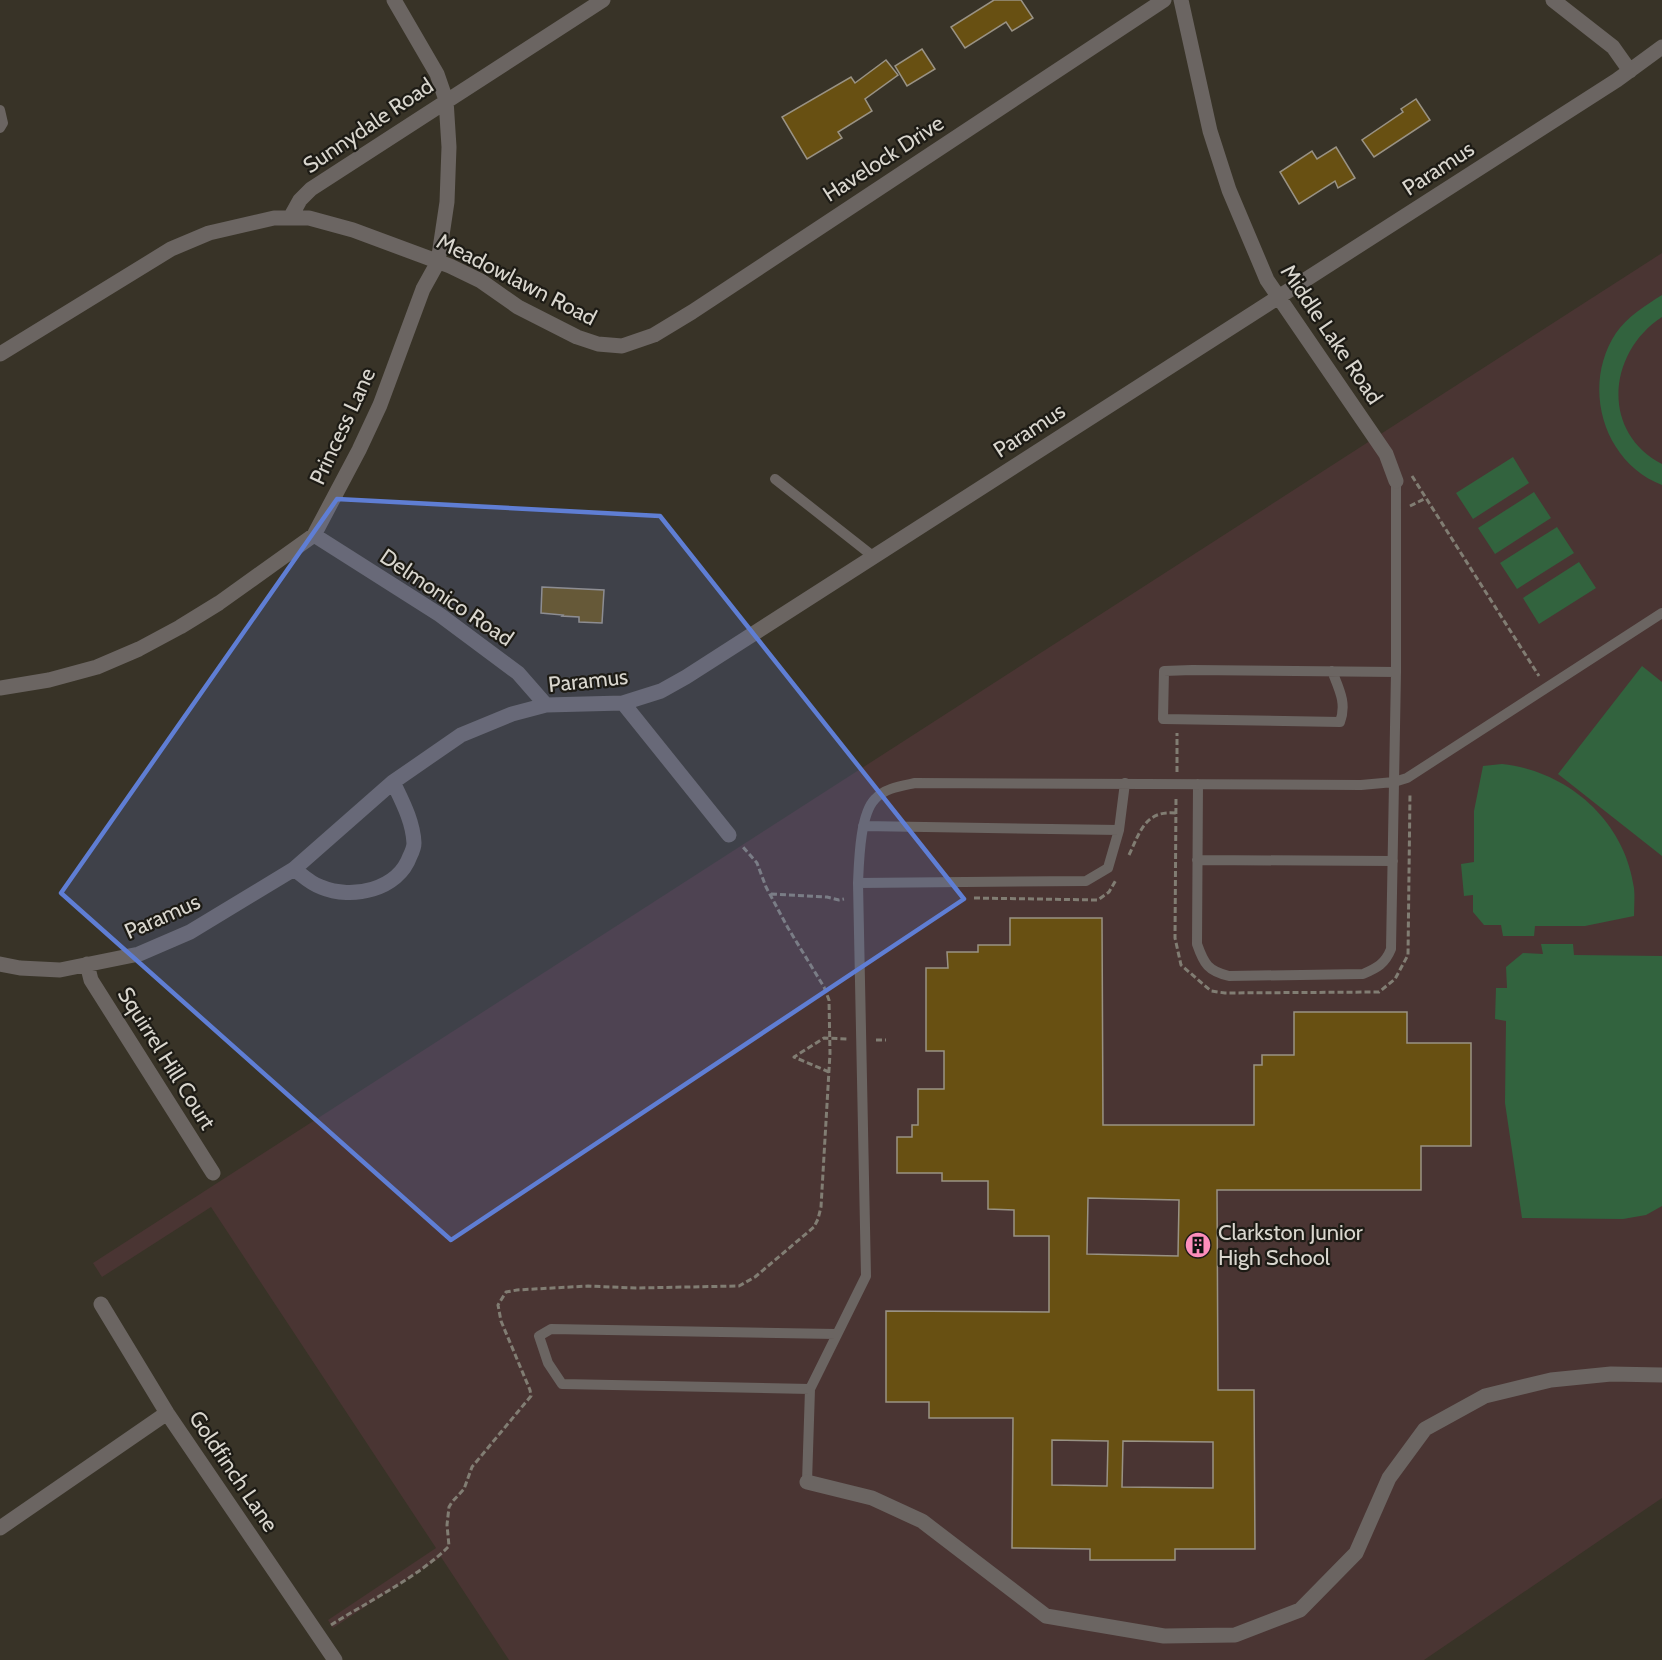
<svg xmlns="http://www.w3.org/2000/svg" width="1662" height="1660" viewBox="0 0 1662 1660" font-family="Cabin,sans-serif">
  <rect width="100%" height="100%" fill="#383327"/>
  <path fill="#4a3533" d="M1662,253v1245l-238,162h-915l-68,-103 -108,71 -5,-8 108,-72 -225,-341 -109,70 -9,-14z"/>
  <path fill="#32633e" d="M1662,295v22c-54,35 -62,115 0,147v21c-59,-23 -81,-99 -46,-152 11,-16 30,-28 46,-38z
    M1513,457l16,26 -56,36 -17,-26z
    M1534,492l17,26 -56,36 -17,-26z
    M1557,527l17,26 -57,36 -17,-26z
    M1579,562l17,26 -57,36 -16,-26z
    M1642,666l20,16v174l-104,-82z
    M1502,764c66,7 123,57 132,124 1,10 0,19 0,28l-49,10h-50l-1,10h-31l-2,-11h-17l-11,-13v-17l-9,1 -3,-32 13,-2v-51l9,-45z
    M1541,944h32l1,11 88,1v250l-16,9 -23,4 -101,-1 -17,-115 1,-82 -11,-2 1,-31h11l-1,-21 17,-14 20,1z"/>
  <path fill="#685012" stroke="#999284" stroke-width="1.5" fill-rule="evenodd" d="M994,0h27l12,18 -21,13 -6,-9 -41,26 -14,-21z
    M922,49l13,20 -28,17 -12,-20z
    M886,60l12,15 -33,24 7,12 -34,21 4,6 -35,21 -25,-42 69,-40 4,6z
    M1416,99l14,21 -56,37 -12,-17 41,-28 -2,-3z
    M1336,147l19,31 -17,10 -3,-7 -36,23 -19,-32 32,-21 5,8z
    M542,587l62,3 -2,33 -23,-1v-5l-17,-1 1,-1 -22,-2z
    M1010,918h92l1,207h151v-60h8v-10h32v-43h113v31h64v103h-50v44h-204l1,200h36l1,159h-80v11h-85v-11l-78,-1 1,-130h-84v-16h-43v-91l163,1v-76h-35v-26l-26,-1v-28h-46v-8h-45v-36h15v-12h6v-36h26v-38h-18v-83h22l-1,-16h31v-7h32zM1088,1198l91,2 -1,56 -91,-2zM1052,1440l56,1 -1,45 -55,-1zM1123,1441l90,1v46l-91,-1z"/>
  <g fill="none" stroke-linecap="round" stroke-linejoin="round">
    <path stroke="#817d73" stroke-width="3" stroke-dasharray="6 3" stroke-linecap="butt" d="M1412,476l127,200
      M1410,506l16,-8
      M1177,772v-39
      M1176,799l-1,139 6,27 30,26 14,2 154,-1 16,-13 13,-24 2,-162
      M1129,855c11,-23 16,-45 47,-42
      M771,894l56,3 12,3 5,-1
      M974,898l124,2 11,-8 7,-12
      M876,1040h10
      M829,1072l-35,-15 30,-19 24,1
      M331,1625c36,-23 89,-49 118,-79l-2,-21 2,-18 3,-5 12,-13 8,-22 59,-71 -1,-6 -29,-69 -3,-16 8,-13 11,-2 71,-4 48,2 103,-2 16,-9 59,-50 4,-8 3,-12 9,-154 -1,-53 -5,-13 -36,-59 -22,-41 -9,-24 -15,-17"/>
    <path stroke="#6b6562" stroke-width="10" d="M0,110l3,13 -3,5
      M775,479l99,78
      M1332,671c7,18 15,32 8,51l-177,-3 1,-48 28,-1 204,2
      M1198,784l-1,160c7,20 11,27 32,32l134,-2c14,-6 22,-10 28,-25l5,-277v-191
      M863,826l256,4
      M1197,860l196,1
      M858,883l228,-2 22,-13 11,-38 6,-47
      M810,1389l-248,-5 -14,-21 -9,-27 12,-7 285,5
      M807,1482l3,-93 56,-113 -8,-393c1,-22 2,-69 17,-84 10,-11 26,-13 40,-16l446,2 33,-3 13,-4 255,-165"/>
    <path stroke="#6b6562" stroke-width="15" d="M1181,0l29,131 19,59 38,90 119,174 10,27
      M1553,0l60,47 17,24
      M290,218l10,-18 11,-11 292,-189
      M0,354l171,-105 38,-16 65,-15h35l44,12 97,36 31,15 37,26 59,30 21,7 24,2 32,-11 38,-23 472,-312
      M314,535l126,80 78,58 28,32
      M0,688l49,-8 48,-13 42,-18 41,-22 39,-24 95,-68 45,-85 21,-45 43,-116 15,-27 9,-60 2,-55 -3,-47 -9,-26 -43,-74
      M623,703l106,132
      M294,869c8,6 17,15 27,18 31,13 77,3 89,-31 2,-4 4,-9 4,-13 -1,-22 -12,-42 -21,-61
      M0,964l20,4 40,2 79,-16 51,-22 104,-63 99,-87 68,-47 51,-21 34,-9 77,-2 38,-12 25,-14 931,-597 45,-33
      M87,964l4,16 122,193
      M101,1304l66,109 168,247
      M807,1482l65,16 50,23 124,95 118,20 71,-1 65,-25 56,-57 33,-75 36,-49 60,-33 66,-16 60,-6 51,1
      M0,1528l167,-115"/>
  </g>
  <path fill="#5f7ed4" fill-opacity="0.2" stroke="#5f7ed4" stroke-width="4.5" stroke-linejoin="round" d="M337,499l323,17 304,383 -513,341 -390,-347z"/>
  <defs>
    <symbol id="building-disc" viewBox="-11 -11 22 22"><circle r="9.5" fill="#fe8ebc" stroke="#1d1b15"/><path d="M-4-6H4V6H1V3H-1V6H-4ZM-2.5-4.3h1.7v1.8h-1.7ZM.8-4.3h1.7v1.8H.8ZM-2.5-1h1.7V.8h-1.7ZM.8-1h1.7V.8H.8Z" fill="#111"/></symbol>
  </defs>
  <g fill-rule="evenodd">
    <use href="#building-disc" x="1183" y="1230" width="30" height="30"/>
  </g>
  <g text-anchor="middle" stroke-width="4.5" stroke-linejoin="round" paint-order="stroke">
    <g font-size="22" fill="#d9d6ce" stroke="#1d1b15">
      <text transform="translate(368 125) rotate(-34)" y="8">Sunnydale Road</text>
      <text transform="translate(883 158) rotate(-33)" y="8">Havelock Drive</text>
      <text transform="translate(1438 168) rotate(-33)" y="8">Paramus</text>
      <text transform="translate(517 279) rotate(27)" y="8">Meadowlawn Road</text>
      <text transform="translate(1332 334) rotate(56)" y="8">Middle Lake Road</text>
      <text transform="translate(342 426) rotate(-65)" y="8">Princess Lane</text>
      <text transform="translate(1029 430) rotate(-33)" y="8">Paramus</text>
      <text transform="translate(447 597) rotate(34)" y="8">Delmonico Road</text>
      <text transform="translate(588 680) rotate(-6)" y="8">Paramus</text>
      <text transform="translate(162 916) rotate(-24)" y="8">Paramus</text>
      <text transform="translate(167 1058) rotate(58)" y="8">Squirrel Hill Court</text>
      <text transform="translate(234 1471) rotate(56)" y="8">Goldfinch Lane</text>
    </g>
    <g font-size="22" fill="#d9d6ce" stroke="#1d1b15" text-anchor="start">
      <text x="1218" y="1240">Clarkston Junior<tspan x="1218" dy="25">High School</tspan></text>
    </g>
  </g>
</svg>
